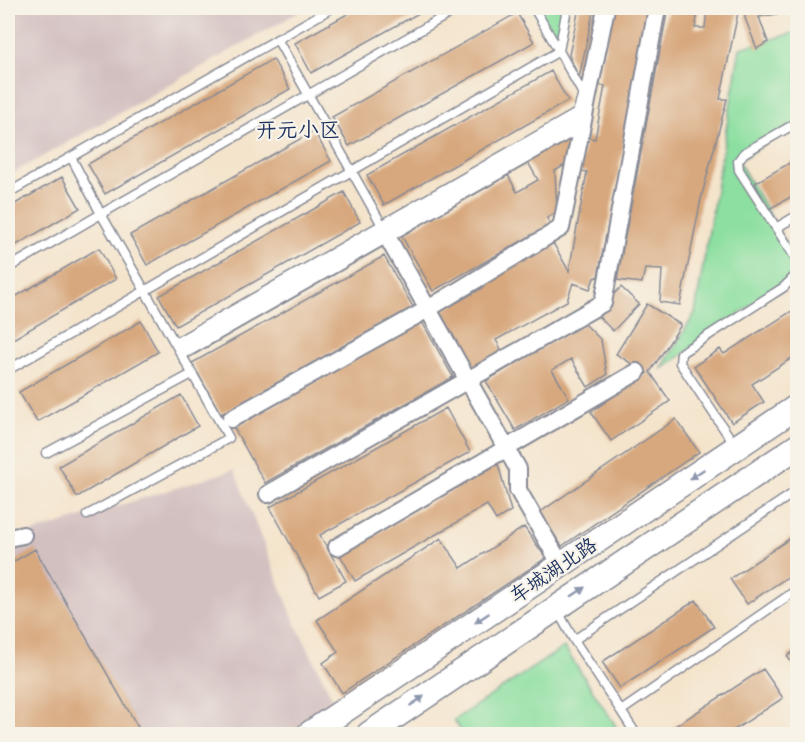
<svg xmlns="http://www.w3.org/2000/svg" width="805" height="742" viewBox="0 0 805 742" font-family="Pangolin,'LXGW WenKai TC',sans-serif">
  <rect width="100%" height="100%" fill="#f7f3e8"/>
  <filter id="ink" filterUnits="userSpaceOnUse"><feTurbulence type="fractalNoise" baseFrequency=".0167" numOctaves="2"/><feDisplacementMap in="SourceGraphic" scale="12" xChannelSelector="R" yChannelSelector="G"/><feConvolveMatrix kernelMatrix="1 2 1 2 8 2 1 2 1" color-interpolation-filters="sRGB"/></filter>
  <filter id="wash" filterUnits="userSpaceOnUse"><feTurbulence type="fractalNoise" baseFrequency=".008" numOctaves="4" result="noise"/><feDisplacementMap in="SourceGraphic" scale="24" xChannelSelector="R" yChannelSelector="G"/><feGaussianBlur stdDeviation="1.35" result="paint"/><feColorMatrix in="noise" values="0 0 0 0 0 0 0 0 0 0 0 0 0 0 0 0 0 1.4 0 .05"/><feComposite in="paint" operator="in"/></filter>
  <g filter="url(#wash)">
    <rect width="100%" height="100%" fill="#f4e4cc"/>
    <path fill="#d2bfc0" d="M8,8h298l-298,168z
      M234,470l60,150 46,94 -31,20h-301v-194z"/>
    <path fill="#8cdfa0" stroke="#54877f" stroke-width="1.5" d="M534,8h33l-8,43z
      M797,32v90l-59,39 59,101v11l-136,97 34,-57 45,-265z
      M564,647l52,79 -12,8h-141l-9,-14z"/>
    <g id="blocks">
      <path fill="#d7a77d" d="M358,8h70l-117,65 -16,-30z
        M579,8h15l-15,70 -10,-23z
        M612,8h38l-52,269 -4,1 -4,11 -17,-6 -6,18 -71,39 8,15 -31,17 -33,-60 44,-25 -2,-4 71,-40 16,28 18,-99 -7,-1 6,-34 9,2 10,-53 -7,-1z
        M668,8h31l-4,20h10l2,-20h32l-19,91h7l-26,100 -21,106 -20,-3 2,-32 -17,-1 -3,14 -25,-3z
        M745,8h36v5l-22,4 9,25 -11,7 -12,-31z
        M517,13l17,29 -185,104 -17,-29z
        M273,59l17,30 -185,105 -17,-30z
        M551,71l17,30 -184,104 -17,-30z
        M314,131l17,30 -184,104 -17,-30z
        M568,132l8,13 -9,5 6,10 -18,11 2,41 -10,6 3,7 -117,66 -32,-56 107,-60 9,17 21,-12 -13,-23z
        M798,158v35l-29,16 -14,-26z
        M62,177l18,31 -72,42v-42z
        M344,192l16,30 -184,104 -17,-30z
        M99,248l17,31 -108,63v-41z
        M384,256l29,51 -192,107 -29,-51z
        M621,287l18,17 -26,27 -18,-18z
        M647,304l34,21 -31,47 20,29 -59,40 -20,-29 56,-39 -31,-19z
        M798,307v47l-46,30 12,18 -32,21 -38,-57 26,-17 4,5z
        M141,321l17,31 -121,70 -18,-30z
        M422,322l31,55 -188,106 -31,-55z
        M584,323l17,17 6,35 -19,12 -17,-28 -19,11 17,28 -54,32 -29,-49z
        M181,395l17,31 -121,71 -18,-31z
        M446,408l24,44 -150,83 26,46 -27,15 -49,-89z
        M676,419l23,33 -137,94 -23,-33z
        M498,464l13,47 -15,9 -9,-15 -132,76 -15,-26z
        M524,527l22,31 -204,135 -19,-30 15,-11 -21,-32 124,-82 20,30z
        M798,533v37l-51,34 -17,-25z
        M35,549l107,185h-134v-169z
        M696,600l18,27 -94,61 -18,-26z
        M798,649v23l-11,-16z
        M763,669l20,29 -55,36h-65z"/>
    </g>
  </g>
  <g filter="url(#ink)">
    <use href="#blocks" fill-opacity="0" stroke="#888a95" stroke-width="1.5"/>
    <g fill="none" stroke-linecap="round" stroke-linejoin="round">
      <defs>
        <path id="service" d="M277,39l105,186
          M798,122l-54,31 -6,8 1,9 59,92
          M8,193l324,-185
          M776,228l22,-13
          M8,268l93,-54 -30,-57
          M175,343l402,-230 6,-19 -24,-43 8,-43
          M8,370l551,-319 -25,-43
          M736,447l-56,-84 1,-10 103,-66 14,-14
          M46,453l146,-79
          M87,515l142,-77 -128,-224 358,-206
          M557,610l17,30 224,-150
          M574,640l47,71
          M636,734l-15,-23 177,-122"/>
        <path id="minor" d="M385,233l133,236v21l43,75
          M187,348l392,-224
          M231,419l197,-110 133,-81 45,-220
          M268,494l335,-191 54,-295
          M8,538l15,-3
          M337,547l300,-175"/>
        <path id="secondary" d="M309,734l489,-328
          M369,734l429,-288"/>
      </defs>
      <use href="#service" stroke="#888a95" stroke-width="11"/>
      <use href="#minor" stroke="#888a95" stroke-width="20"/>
      <use href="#secondary" stroke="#888a95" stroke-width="27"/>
      <use href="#service" stroke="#fff" stroke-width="8"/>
      <use href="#minor" stroke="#fff" stroke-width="16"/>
      <use href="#secondary" stroke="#fff" stroke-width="24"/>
    </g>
    <defs><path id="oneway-solid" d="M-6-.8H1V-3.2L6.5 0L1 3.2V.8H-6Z" transform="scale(1.5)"/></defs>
    <g fill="#8d97ae">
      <use href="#oneway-solid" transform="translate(697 474) rotate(146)"/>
      <use href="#oneway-solid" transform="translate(578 592) rotate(-34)"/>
      <use href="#oneway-solid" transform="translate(482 618) rotate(146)"/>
      <use href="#oneway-solid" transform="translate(417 701) rotate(-34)"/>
    </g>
  </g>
  <g text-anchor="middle" stroke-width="4.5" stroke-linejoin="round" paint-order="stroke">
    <g font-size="20" fill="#1b2f5e" stroke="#f7f3e8">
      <text transform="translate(553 570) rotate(-34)" y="7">车城湖北路</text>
    </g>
    <g font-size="21" fill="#1b2f5e" stroke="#f7f3e8">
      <text x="298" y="137">开元小区</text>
    </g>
  </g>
  <rect width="805" height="742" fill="none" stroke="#f7f3e8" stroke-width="30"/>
</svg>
